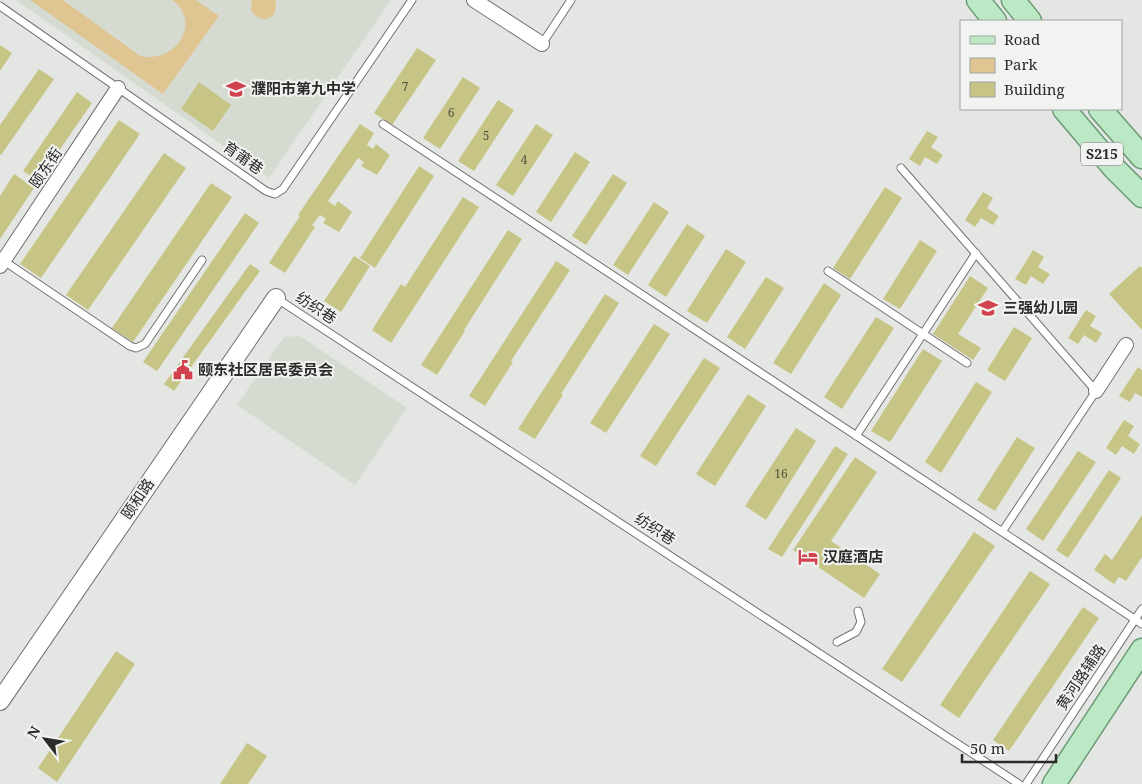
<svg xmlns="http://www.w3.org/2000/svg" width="1142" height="784" viewBox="0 0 1142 784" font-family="'Noto Serif','Noto Sans SC',serif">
  <rect width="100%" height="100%" fill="#e4e6e3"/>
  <path fill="#d6dbd1" d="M16,0h375l-122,178z
    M300,336l107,72 -52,77 -118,-80 47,-68z"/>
  <path fill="#dec591" d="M30,0h33l77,56c37,8 62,-35 32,-56h24l23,16 -56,78z
    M252,0h23c6,18 -15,27 -24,10z"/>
  <path fill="#c7c585" d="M0,45l12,8 -12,18z
    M417,48l19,12 -44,65 -18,-12z
    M39,69l15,10 -53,76 -1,-1v-29z
    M463,77l17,11 -40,61 -17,-11z
    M199,82l32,23 -18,26 -32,-22z
    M77,92l15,11 -54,78 -15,-10z
    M498,100l16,10 -40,61 -16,-10z
    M119,120l21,14 -99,144 -21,-14z
    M360,124l14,9 -7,12 6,4 3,-5 14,11 -13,20 -16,-9 3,-4 -6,-4 -30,43 7,5 3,-5 14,11 -13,20 -16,-9 3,-4 -6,-4 -8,10 3,2 -30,46 -16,-10 31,-47 -2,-1z
    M536,124l17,11 -40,61 -17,-11z
    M927,131l11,6 -7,10 12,8 -6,9 -12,-7 -5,9 -11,-7z
    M575,152l15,10 -39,60 -15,-10z
    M164,153l22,15 -98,142 -22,-15z
    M419,166l15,10 -59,92 -15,-10z
    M14,174l20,14 -34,51v-43z
    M613,174l14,9 -41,62 -14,-9z
    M211,183l21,14 -99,145 -21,-14z
    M885,187l17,11 -52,81 -17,-11z
    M983,192l10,6 -6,10 12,8 -6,9 -12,-7 -6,9 -10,-7z
    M463,197l16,10 -88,136 -19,-13 29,-46 4,3z
    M654,202l15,10 -41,63 -15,-10z
    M245,213l14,10 -102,148 -14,-9z
    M687,224l18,12 -39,61 -18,-12z
    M508,230l14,9 -58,91 1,1 -28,44 -16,-10z
    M920,240l17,11 -37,58 -17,-10z
    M726,249l20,13 -39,61 -20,-12z
    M1033,250l11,7 -6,10 12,7 -7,10 -12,-8 -5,9 -11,-6z
    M354,256l16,10 -29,46 -17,-11z
    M556,261l14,9 -59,91 2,1 -28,44 -16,-10z
    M250,264l10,7 -86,120 -10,-7z
    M1140,266l2,2v62l-33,-36z
    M970,276l18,12 -30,46 23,14 -8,12 -40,-26z
    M766,277l18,11 -39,61 -18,-12z
    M824,283l17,12 -50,79 -18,-11z
    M605,294l14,9 -58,91 2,1 -28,44 -17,-10z
    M1086,310l10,6 -6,10 12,7 -6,10 -12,-8 -6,9 -10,-6z
    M876,317l18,11 -52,81 -18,-12z
    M654,324l16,10 -64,99 -16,-10z
    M1014,327l18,11 -27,43 -18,-11z
    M923,349l19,12 -52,81 -19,-11z
    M704,358l16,10 -64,98 -16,-10z
    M1138,367l4,3v27l-7,-4 -5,9 -11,-6z
    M976,382l16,10 -51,81 -16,-11z
    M748,394l18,12 -51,80 -19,-12z
    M1124,420l10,6 -6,10 12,8 -6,10 -12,-8 -6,9 -10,-7z
    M796,428l20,13 -50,79 -21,-14z
    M1017,437l18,11 -40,63 -18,-11z
    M835,446l13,8 -66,103 -14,-8z
    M1078,451l18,11 -53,79 -17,-12z
    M855,457l22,15 -46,69 49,33 -16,24 -71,-48z
    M1109,470l12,8 -53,80 -12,-8z
    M1142,515v42l-16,24 -7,-4 -5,7 -20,-14 11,-16 7,6z
    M974,532l21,14 -93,136 -20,-13z
    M1030,571l20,13 -91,134 -19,-13z
    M1083,607l16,11 -90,133 -16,-11z
    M116,651l19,13 -78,118 -19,-14z
    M247,743l20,13 -19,28h-28z"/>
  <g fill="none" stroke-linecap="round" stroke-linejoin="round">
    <defs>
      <path id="service" d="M0,6l266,185 9,3 8,-5 129,-189
        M542,44l29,-44
        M383,124l759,500
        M901,168l195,223 -94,141
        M4,261l126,85 6,2 9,-4 57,-84
        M828,271l139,92
        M276,298l743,486
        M856,436l120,-183
        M837,642l19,-10 5,-10 -3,-11
        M1026,784l116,-175"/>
      <path id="minor" d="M474,0l68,44
        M0,266l118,-178
        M1096,391l30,-46"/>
      <path id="tertiary" d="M0,701l276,-403"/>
      <path id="primary" d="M978,0l17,21
        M1013,0l17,21
        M1064,109l50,59 28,28
        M1100,109l42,48
        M1054,784l88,-134"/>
    </defs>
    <use href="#service" stroke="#717270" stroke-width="9"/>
    <use href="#minor" stroke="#717270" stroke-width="16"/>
    <use href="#tertiary" stroke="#717270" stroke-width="20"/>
    <use href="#primary" stroke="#6b9b75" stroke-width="25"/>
    <use href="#service" stroke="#fff" stroke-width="7"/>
    <use href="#minor" stroke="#fff" stroke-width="14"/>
    <use href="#tertiary" stroke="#fff" stroke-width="18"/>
    <use href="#primary" stroke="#bbe8c5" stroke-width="22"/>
  </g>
  <defs>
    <symbol id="school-bare" viewBox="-9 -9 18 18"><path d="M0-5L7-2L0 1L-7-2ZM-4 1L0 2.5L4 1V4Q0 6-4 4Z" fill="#d1414e" stroke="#f1f3f0" stroke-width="2.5" paint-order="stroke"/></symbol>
    <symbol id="civic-bare" viewBox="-9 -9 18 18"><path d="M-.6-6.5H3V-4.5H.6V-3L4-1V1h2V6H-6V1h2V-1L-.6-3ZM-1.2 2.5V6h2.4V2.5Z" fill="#d1414e" stroke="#f1f3f0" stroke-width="2.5" paint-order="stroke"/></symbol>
    <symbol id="hotel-bare" viewBox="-9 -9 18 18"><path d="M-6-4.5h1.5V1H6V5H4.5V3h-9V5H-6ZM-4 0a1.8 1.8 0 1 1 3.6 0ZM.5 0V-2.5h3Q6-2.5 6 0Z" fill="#d1414e" stroke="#f1f3f0" stroke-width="2.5" paint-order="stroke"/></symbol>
  </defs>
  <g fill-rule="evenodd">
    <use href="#school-bare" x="222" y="75" width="28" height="28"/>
    <use href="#school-bare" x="974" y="294" width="28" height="28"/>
    <use href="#civic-bare" x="169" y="356" width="28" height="28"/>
    <use href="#hotel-bare" x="794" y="543" width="28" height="28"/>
  </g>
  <g text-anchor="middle" stroke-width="4" stroke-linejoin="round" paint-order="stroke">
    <g font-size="12" fill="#525241">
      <text x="405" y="91">7</text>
      <text x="451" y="117">6</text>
      <text x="486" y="140">5</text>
      <text x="524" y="164">4</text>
      <text x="781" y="478">16</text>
    </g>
    <rect fill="#f1f3f0" stroke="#666765" stroke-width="1" x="1081" y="142.5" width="42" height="23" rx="4"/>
    <g font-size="14" font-weight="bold" fill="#2b2b2a">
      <text x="1102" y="159">S215</text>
    </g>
    <g font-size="15" font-weight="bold" fill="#2b2b2a" stroke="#f1f3f0" text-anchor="start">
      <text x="251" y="94">濮阳市第九中学</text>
      <text x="1003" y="313">三强幼儿园</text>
      <text x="198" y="375">颐东社区居民委员会</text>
      <text x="823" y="562">汉庭酒店</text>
    </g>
    <g font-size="15" fill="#2b2b2a" stroke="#f1f3f0">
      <text transform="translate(243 158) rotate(35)" y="5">育莆巷</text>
      <text transform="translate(46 168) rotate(-56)" y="5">颐东街</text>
      <text transform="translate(316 308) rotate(33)" y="5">纺织巷</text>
      <text transform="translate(138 499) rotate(-56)" y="5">颐和路</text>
      <text transform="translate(655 529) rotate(33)" y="5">纺织巷</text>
      <text transform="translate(1081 677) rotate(-56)" y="5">黄河路辅路</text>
    </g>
  </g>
  <rect x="960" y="20" width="162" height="90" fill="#f1f3f0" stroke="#a2a3a1"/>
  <rect x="970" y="36" width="25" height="8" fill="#bbe8c5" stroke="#a2a3a1"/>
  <text x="1004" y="45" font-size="15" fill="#2b2b2a">Road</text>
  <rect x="970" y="58" width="25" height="15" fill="#dec591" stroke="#a2a3a1"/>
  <text x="1004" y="70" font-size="15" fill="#2b2b2a">Park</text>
  <rect x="970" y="82" width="25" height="15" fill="#c7c585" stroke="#a2a3a1"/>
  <text x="1004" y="95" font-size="15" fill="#2b2b2a">Building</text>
  <g transform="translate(45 739) rotate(301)" stroke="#f1f3f0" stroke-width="4" paint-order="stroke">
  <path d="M0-4L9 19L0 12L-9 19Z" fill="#2b2b2a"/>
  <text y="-8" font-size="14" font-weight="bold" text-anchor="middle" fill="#2b2b2a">N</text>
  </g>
  <path d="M962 754v8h94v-8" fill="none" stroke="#2b2b2a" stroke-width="2.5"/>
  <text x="970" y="754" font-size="15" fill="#2b2b2a" stroke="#f1f3f0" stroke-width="4" paint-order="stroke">50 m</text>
</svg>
